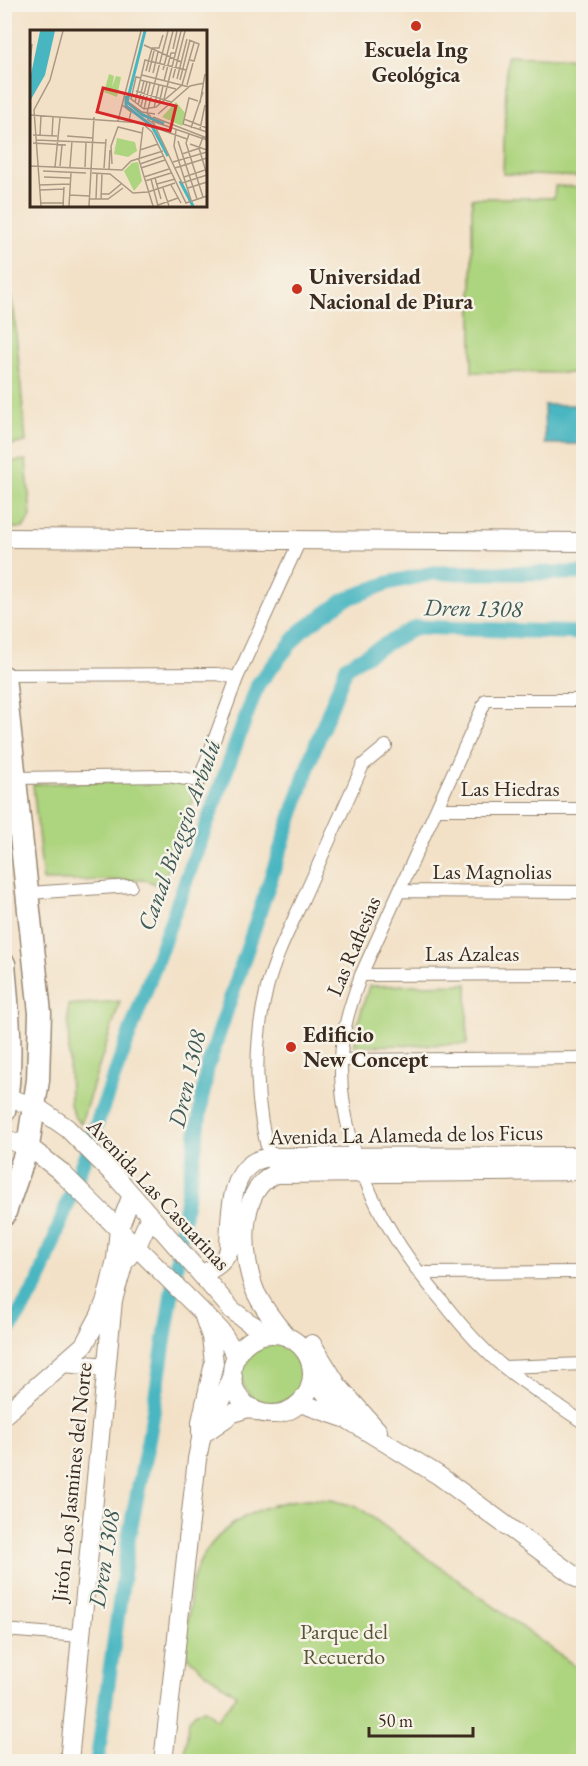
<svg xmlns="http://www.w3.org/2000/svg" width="588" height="1766" viewBox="0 0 588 1766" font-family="'EB Garamond',serif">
  <rect width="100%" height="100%" fill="#f7f3e8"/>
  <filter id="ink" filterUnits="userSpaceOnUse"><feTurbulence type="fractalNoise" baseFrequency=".0167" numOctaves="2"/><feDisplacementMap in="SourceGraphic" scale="12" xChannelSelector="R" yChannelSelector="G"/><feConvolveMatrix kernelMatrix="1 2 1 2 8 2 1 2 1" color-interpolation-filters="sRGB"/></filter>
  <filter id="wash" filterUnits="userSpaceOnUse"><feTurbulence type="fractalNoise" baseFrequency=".008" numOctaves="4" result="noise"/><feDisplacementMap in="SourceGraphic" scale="24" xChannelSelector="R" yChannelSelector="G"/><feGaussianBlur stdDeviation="1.35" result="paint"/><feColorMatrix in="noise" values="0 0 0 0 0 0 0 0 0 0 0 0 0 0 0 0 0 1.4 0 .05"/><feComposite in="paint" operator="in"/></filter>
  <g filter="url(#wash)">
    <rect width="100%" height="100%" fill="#f3e1c7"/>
    <path fill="#add47e" stroke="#747f4e" stroke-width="1.5" d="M507,56l76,3v118l-80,-3z
      M555,186l28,1v186l-111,-1v-174h82z
      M5,274l9,37 12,131 -21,4z
      M26,460l5,56 -8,12h-18v-66z
      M150,780l23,1 25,6 -36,99 -17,-6 -102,1 -10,-97z
      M467,984v60l-112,2 4,-27 10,-33z
      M120,1001l-39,122 -6,-5 -5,-14 -2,-99z
      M241 1373a31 31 0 1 1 62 0a31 31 0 1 1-62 0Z
      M308,1499l23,1 27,7 225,165v89l-399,1 5,-43 7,-7 9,-2 12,10 20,-25c-11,-8 -45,-30 -50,-40 -5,-11 0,-30 2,-41 1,-14 1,-28 6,-41 17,-47 66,-71 113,-74z"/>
    <path fill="#48b6c1" stroke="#427070" stroke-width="1.5" d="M544,405h39v39h-38z"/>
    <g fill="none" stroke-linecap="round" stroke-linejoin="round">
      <path stroke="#48b6c1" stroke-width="15" d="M4,1338l34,-54 220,-600 43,-53 43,-31 44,-17 45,-10h151
        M97,1762l32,-226 22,-110 56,-357 106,-317 34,-86 69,-39 168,6"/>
    </g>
  </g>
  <g filter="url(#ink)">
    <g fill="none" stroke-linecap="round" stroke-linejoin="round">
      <defs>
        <path id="street" d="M4,675l213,-1 20,4
          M584,700h-98l-125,275c-10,28 -19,54 -20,84 -2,61 21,126 53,177 14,23 31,45 49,66 18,23 39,48 62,66 25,20 53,37 79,55
          M14,778l154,-2 31,5 38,-103 63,-138
          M437,809h147
          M399,891l185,1
          M29,893l102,-7
          M361,975l223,-1
          M341,1060l243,-2
          M272,1164c-18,-56 -19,-119 -5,-176 8,-31 23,-60 36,-89 20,-45 40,-90 60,-134l23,-19
          M419,1273l165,-1
          M504,1367l80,-3
          M4,1630l76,6"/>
        <path id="secondary" d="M4,538l580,4
          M7,1098l28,8 32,22 51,51 114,131 16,12 20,12
          M4,1139l24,7 32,25 160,159 17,26
          M202,1274c13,-6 21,-11 27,-24 1,-26 -1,-76 27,-89 4,-2 9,-3 14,-4l314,-1
          M232 1374a40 40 0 1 1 80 0a40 40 0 1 1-80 0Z
          M286,1336c-11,-13 -22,-27 -30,-43 -14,-32 -20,-102 19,-119l309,-3
          M312,1344l26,42 40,45
          M64,1363l42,4
          M312,1377l34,41
          M300,1403l47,16 91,56 146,108
          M4,1415l80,-70 16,-30 7,-18 9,-38 3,-31 13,-33
          M207,1430l26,-54
          M207,1431l26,-18 18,-6
          M69,1762l44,-462 11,-38 13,-16 13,-29
          M163,1762l34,-303 4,-20v-17l13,-59 -3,-26 -8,-23"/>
        <path id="highway" d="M4,677l36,336 -2,67 -10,66 -24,69
          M4,964c4,50 10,98 0,147"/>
      </defs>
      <use href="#street" stroke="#978672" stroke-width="14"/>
      <use href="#secondary" stroke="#978672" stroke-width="20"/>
      <use href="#highway" stroke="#978672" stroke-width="25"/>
      <use href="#street" stroke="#fff" stroke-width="12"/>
      <use href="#secondary" stroke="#fff" stroke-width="18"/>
      <use href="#highway" stroke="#fff" stroke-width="22"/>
    </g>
  </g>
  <g fill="#c8321e" stroke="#f7f3e8" stroke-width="2">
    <circle cx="416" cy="26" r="6"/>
    <circle cx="297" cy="289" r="6"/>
    <circle cx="291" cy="1047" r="6"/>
  </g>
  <g text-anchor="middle" stroke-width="5" stroke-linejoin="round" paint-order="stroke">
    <g font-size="22" font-weight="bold" fill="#3b2a1e" stroke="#f7f3e8" text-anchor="start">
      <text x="416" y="57" text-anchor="middle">Escuela Ing<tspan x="416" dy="25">Geológica</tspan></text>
      <text x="309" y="284">Universidad<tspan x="309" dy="25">Nacional de Piura</tspan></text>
      <text x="303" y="1042">Edificio<tspan x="303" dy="25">New Concept</tspan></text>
    </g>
    <g font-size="22" fill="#3b2a1e" stroke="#f7f3e8">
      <text x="510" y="796">Las Hiedras</text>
      <text x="492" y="879">Las Magnolias</text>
      <text transform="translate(353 946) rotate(-67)" y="8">Las Raflesias</text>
      <text x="472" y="961">Las Azaleas</text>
      <text transform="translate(406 1134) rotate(-1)" y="8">Avenida La Alameda de los Ficus</text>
      <text transform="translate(159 1194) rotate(47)" y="8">Avenida Las Casuarinas</text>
      <text transform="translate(71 1482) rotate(-84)" y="8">Jirón Los Jasmines del Norte</text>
    </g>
    <g font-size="22" fill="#585436" stroke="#f7f3e8">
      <text x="344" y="1639">Parque del<tspan x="344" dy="25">Recuerdo</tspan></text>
    </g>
    <g font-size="24" font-style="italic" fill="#405b57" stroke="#f7f3e8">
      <text transform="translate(473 608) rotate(1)" y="8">Dren 1308</text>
      <text transform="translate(179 835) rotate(-70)" y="8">Canal Biaggio Arbulú</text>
      <text transform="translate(187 1079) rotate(-77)" y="8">Dren 1308</text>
      <text transform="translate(104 1559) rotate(-81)" y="8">Dren 1308</text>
    </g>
  </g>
  <g transform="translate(30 30)">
    <rect width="177" height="177" fill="#f3e1c7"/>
    <path d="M79,44l5,2 -2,11 4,-11 5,1 -4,20 -13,-5zM146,72l9,11 -3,13 -20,-9zM87,108l18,4 2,9 -9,6 -14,-3zM108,132l4,19 -8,10 -10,-20 8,-8z" fill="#add47e"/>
    <path d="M10,1h15l-10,44 -15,26v-22z" fill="#48b6c1"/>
    <path fill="none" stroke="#48b6c1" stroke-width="3" d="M115,1l-18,71 16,13 21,9M96,66v10l26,20 16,30M150,151l13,25"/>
    <path fill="none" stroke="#a99883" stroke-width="1.5" d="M159,10l10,4 -5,17 -4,-1M114,15l37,17M143,19l4,-18M0,34l2,-20M133,40l10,-39M116,41l6,-23h7l4,-13M119,42l5,-21M123,43l5,-21M112,45l47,12M111,48l-5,-1 -5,22 13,10 12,-2 26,-22 12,-42M143,48l12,-47M147,49l10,-40M110,50l36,9M150,50l10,-40M134,51l7,-28h5M157,55l6,-22M106,61l35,11M134,69l17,-68M168,71l-9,-3 -6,26 24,8M105,72l10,-42 41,10M170,73l5,-29M101,74l11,8 13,2M129,74l4,-18M92,75l9,7 -2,8M108,75l6,-24M111,76l6,-24M124,78l5,-23M114,79l6,-26M128,84l32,-28 14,-3M0,85l112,8 10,9 34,71 21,-7M121,87l-4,-4 21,-82M123,87l54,21M117,89l7,5 28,59 25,-8M154,89l23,9M88,91l23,-90M122,91l55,19M113,97l-4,33 14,46M126,98l31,11M161,98l12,-36M170,99l5,-24M146,100l-2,16 17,54M159,104l-3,9 17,54M3,105l24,1M10,105l1,-19M22,106l1,-19M37,106l26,2M173,107l-4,11 8,27M6,110l70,3M148,111l19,58M3,113l33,2M160,114l17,6M110,120l18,-6M152,124l18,-6M143,132l34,-10M82,134l-1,-18 7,-19 24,6M110,134l23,-8M0,136l92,4 9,-9 32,-10M30,136l2,-21M25,137l5,-49M40,137l2,-26M55,137l1,-25M74,138l2,-29M111,138l24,-8M145,138l32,-10M79,140l1,-20M13,141l43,2M62,143l18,1 23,19 15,-1M14,147l26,1M114,147l25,-8M154,147l21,-7M125,148l6,21M121,149l7,27M115,151l26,-8M127,154l18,-5M9,155l31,-1M141,155l10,18M133,158l6,18M158,158l19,-6M10,160l24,-1M118,162l27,-9M71,164h8l12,-10M39,165l21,1M60,169h18l15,-11M66,169l1,-26M71,169l1,-25M10,173h24M128,175l20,-7M11,176l-7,-96 16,-30 13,-49M33,176l1,-19M39,176l2,-33M59,176l5,-89"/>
    <path fill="#d62828" fill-opacity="0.15" stroke="#d62828" stroke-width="3" d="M73,58l73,18 -6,25 -73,-19z"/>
    <rect width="177" height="177" fill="none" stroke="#3b2a1e" stroke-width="3"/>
  </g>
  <rect width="588" height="1766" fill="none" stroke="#f7f3e8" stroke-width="24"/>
  <path d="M369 1727v9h104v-9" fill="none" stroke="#3b2a1e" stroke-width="3"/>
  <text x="378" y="1727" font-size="18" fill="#3b2a1e" stroke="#f7f3e8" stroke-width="4.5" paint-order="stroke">50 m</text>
</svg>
